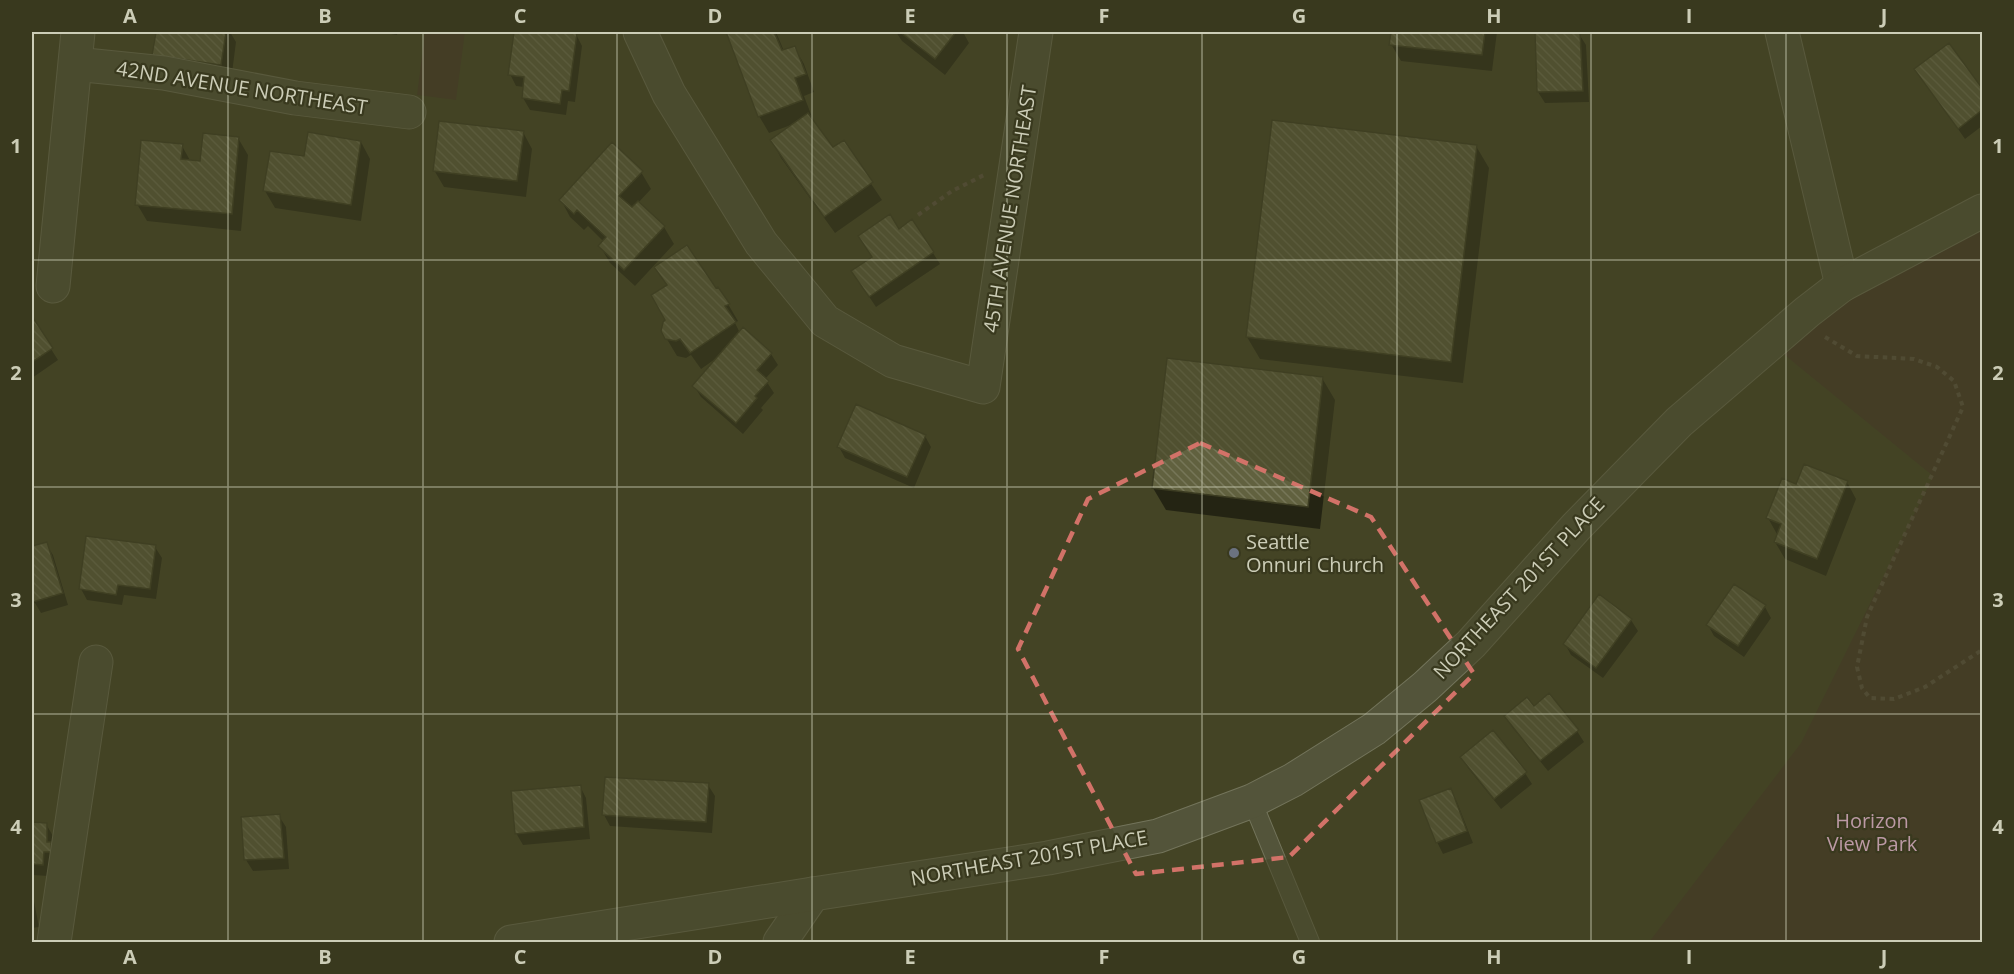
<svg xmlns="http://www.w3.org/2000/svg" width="2014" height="974" viewBox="0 0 2014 974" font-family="'Open Sans',sans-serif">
  <defs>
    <pattern id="building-back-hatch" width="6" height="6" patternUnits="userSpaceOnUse" patternTransform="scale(1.5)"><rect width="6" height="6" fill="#61613f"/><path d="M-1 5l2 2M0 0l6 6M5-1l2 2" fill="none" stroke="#767658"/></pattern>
  </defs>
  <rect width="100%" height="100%" fill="#444425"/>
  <path fill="#453727" d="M425,32h40l-9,68 -39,-5z
    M1982,221v721h-333l152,-199 132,-267 -152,-124 106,-92z"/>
  <path fill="#0007" d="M157,32h73l6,10 -5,39 -67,-9 -10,-17z
    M378,32h20l-1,3z
    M516,32h40l20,2 6,12 -7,56 -7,-1 -2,14 -36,-5 -7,-12 1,-11 -8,-1 -6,-12z
    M727,32h49l8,19 10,-4 10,17 10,28 -10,4 8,21 -2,1 23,31 10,-7 39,58 -47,33 -54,-75 -9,-17 22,-17 -25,9 -10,-17z
    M896,32h67l6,11 -24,32 -43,-34z
    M1392,32h105l-5,39 -91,-10 -10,-17z
    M1537,34h42l7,11 3,57 -44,1 -7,-11z
    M1949,45l33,46v35l-17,13 -49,-70z
    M523,132l9,17 -6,48 -82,-10 -10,-17z
    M238,138l10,17 -7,76 -94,-10 -10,-17 45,-58 9,16 11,1z
    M361,142l9,17 -9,62 -86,-13 -10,-17 40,-34z
    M1476,146l13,22 -26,215 -203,-24 -13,-22z
    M641,172l10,17 -13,14 26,24 10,17 -39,42 -25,-23 -10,-17 4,-4 -16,-16 -4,4 -14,-13 -9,-17z
    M899,231l34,22 7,11 -64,43 -16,-24 14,-25z
    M656,267l60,23 12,14 10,17 -3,2 5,10 31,21 7,11 -13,14 9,14 -13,15 2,2 -20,24 -42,-37 -7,-11 24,-29 -17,12 -10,-14 -5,3 -9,-2 -15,-25 5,-10 1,-35z
    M32,319l26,41 -26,18z
    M1322,378l13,22 -15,129 -154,-19 -13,-22z
    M925,436l6,11 -17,41 -69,-30 -6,-11z
    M1847,482l9,17 -30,77 -41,-17 -10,-17 3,-6 -10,-18 29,-32z
    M46,544l7,11 15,50 -27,8 -6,-10 -3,1v-56z
    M155,547l7,11 -6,41 -32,-4 -2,10 -35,-5 -6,-11z
    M1765,607l6,11 -27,39 -30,-21 -6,-11z
    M1631,620l7,11 -35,47 -32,-23 -6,-11z
    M1534,708l43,23 7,11 -36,29 -36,-44 -6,-11z
    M1462,757l63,16 7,11 -31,25 -33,-41z
    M708,785l7,11 -3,37 -102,-7 -6,-11z
    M580,786l6,12 4,41 -67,6 -7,-12z
    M1451,790l6,12 16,41 -30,11 -6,-12z
    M279,816l7,11 3,42 -36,2 -7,-11z
    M32,824h14l7,12 -4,40 -17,-1z
    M32,891l7,36 -7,1z"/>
  <path fill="url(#building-back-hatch)" stroke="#3b3b21" stroke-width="1.5" d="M156,32h70l-5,33 -69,-10z
    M514,32l63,1 -8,58 -7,-1 -2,14 -38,-6 2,-21 -16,-2z
    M726,32h48l8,18 13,-4 11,28 -11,4 8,22 -45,17z
    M900,32h56l-21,27z
    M1391,32h94l-3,23 -93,-10z
    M1535,32h45l3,59 -46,1z
    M1949,43l33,45v22l-24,19 -44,-60z
    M808,113l25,34 11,-7 29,42 -49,35 -54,-77z
    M1272,120l205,25 -26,217 -205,-25z
    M439,121l85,10 -7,50 -84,-10z
    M308,132l53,9 -10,64 -88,-14 7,-40 34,5z
    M203,133l36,4 -7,77 -97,-9 6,-65 42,4 -2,15 19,2z
    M612,142l31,29 -24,25 13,11 6,-6 27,25 -41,44 -26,-24 8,-9 -29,-27 -3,4 -15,-14z
    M890,214l9,15 13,-10 22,33 -65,45 -18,-26 21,-14 -14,-21z
    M687,245l29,43 2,-1 12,17 -5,2 11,16 -46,31 -10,-14 -4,2 -11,-2 -4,-8 2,-9 2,-2 -14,-25 16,-10 -13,-18z
    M32,316l21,32 -21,14z
    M743,327l29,26 -15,17 12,11 -14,15 2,2 -21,25 -44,-37z
    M1167,358l156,19 -15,130 -156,-19z
    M856,404l70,31 -19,42 -70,-30z
    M1804,464l44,17 -31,78 -43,-17 7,-18 -15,-6 16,-40 14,6z
    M86,536l70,9 -6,44 -32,-4 -2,10 -37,-6z
    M47,542l16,51 -30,9 -1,-56z
    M1734,584l32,21 -28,41 -32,-21z
    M1599,594l33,25 -36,49 -33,-24z
    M1549,693l30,37 -39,31 -36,-45 23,-19 7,9z
    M1493,730l34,42 -33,27 -34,-42z
    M605,777l104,6 -3,39 -104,-7z
    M581,785l3,42 -69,7 -4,-43z
    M1451,788l16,43 -31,12 -17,-43z
    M280,814l4,44 -40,2 -3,-43z
    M32,822l15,1v19h4v10h-7l-1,13 -11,-1z"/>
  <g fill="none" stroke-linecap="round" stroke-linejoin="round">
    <defs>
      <path id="service" d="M1252,801l58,141"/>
      <path id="minor" d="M640,32l29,62 92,149 64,78 68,40 90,26 53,-355
        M1782,32l60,253
        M75,64l89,9 131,25 114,14
        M53,286l25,-254
        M54,942l42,-280
        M780,942l33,-48"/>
      <path id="tertiary" d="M511,942l302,-48 235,-36 110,-22 94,-35 41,-21 81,-51 51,-42 46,-43 105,-117 103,-105 128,-110 35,-27 140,-74"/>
    </defs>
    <use href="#service" stroke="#73745b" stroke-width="20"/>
    <use href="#minor" stroke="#73745b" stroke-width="35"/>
    <use href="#tertiary" stroke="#73745b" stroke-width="35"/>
    <path stroke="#615446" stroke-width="4" stroke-dasharray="4.5 4.5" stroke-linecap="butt" d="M918,215l34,-24 32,-16
      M1825,337l32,19 57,3 23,8 17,14 9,26 -96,210 -10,50 5,21 8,10 24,1 31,-12 57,-37"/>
    <use href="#service" stroke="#53543a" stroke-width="18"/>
    <use href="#minor" stroke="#53543a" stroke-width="33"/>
    <use href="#tertiary" stroke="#53543a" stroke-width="33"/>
  </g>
  <path d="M0 0H2014V974H0ZM1200,443l171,74 103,157 -185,183 -153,17 -118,-225 70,-150z" fill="#444425" fill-opacity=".55" fill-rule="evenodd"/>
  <path fill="none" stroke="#d27268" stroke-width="4.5" stroke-dasharray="12 8" stroke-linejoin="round" d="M1200,443l171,74 103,157 -185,183 -153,17 -118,-225 70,-150z"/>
  <path fill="none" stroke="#cccdb7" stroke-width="1.5" stroke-opacity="0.55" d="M228,32v910M423,32v910M617,32v910M812,32v910M1007,32v910M1202,32v910M1397,32v910M1591,32v910M1786,32v910M32,260h1950M32,487h1950M32,714h1950"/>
  <circle fill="#6b7280" stroke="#39391e" stroke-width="2" cx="1234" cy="553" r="6"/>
  <g text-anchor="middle" stroke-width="4.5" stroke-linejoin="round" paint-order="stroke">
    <g font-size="20" fill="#cccdb7" stroke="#39391e">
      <text transform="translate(242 88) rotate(9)" y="7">42ND AVENUE NORTHEAST</text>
      <text transform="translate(1010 209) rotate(-81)" y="7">45TH AVENUE NORTHEAST</text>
      <text transform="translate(1519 588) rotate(-47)" y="7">NORTHEAST 201ST PLACE</text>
      <text transform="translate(1029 858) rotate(-10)" y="7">NORTHEAST 201ST PLACE</text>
    </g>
    <g font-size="20" fill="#cccdb7" stroke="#39391e" text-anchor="start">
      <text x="1246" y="549">Seattle<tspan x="1246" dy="23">Onnuri Church</tspan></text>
    </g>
    <g font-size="20" fill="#bc99a5" stroke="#39391e">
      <text x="1872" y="828">Horizon<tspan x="1872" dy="23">View Park</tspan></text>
    </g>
  </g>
  <rect width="2014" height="974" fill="none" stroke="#39391e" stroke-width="66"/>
  <rect x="33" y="33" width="1948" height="908" fill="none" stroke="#cccdb7" stroke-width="2"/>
  <g font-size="20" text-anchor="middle" font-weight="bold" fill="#cccdb7">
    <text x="130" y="23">A</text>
    <text x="325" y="23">B</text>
    <text x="520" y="23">C</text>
    <text x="715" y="23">D</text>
    <text x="910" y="23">E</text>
    <text x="1104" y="23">F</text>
    <text x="1299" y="23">G</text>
    <text x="1494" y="23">H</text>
    <text x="1689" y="23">I</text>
    <text x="1884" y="23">J</text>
    <text x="16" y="153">1</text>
    <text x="1998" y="153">1</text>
    <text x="16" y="380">2</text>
    <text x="1998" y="380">2</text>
    <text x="16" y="607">3</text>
    <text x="1998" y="607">3</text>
    <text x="16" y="834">4</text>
    <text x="1998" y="834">4</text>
    <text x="130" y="964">A</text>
    <text x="325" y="964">B</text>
    <text x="520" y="964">C</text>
    <text x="715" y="964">D</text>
    <text x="910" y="964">E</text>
    <text x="1104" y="964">F</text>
    <text x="1299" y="964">G</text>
    <text x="1494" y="964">H</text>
    <text x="1689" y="964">I</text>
    <text x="1884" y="964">J</text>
  </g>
</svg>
